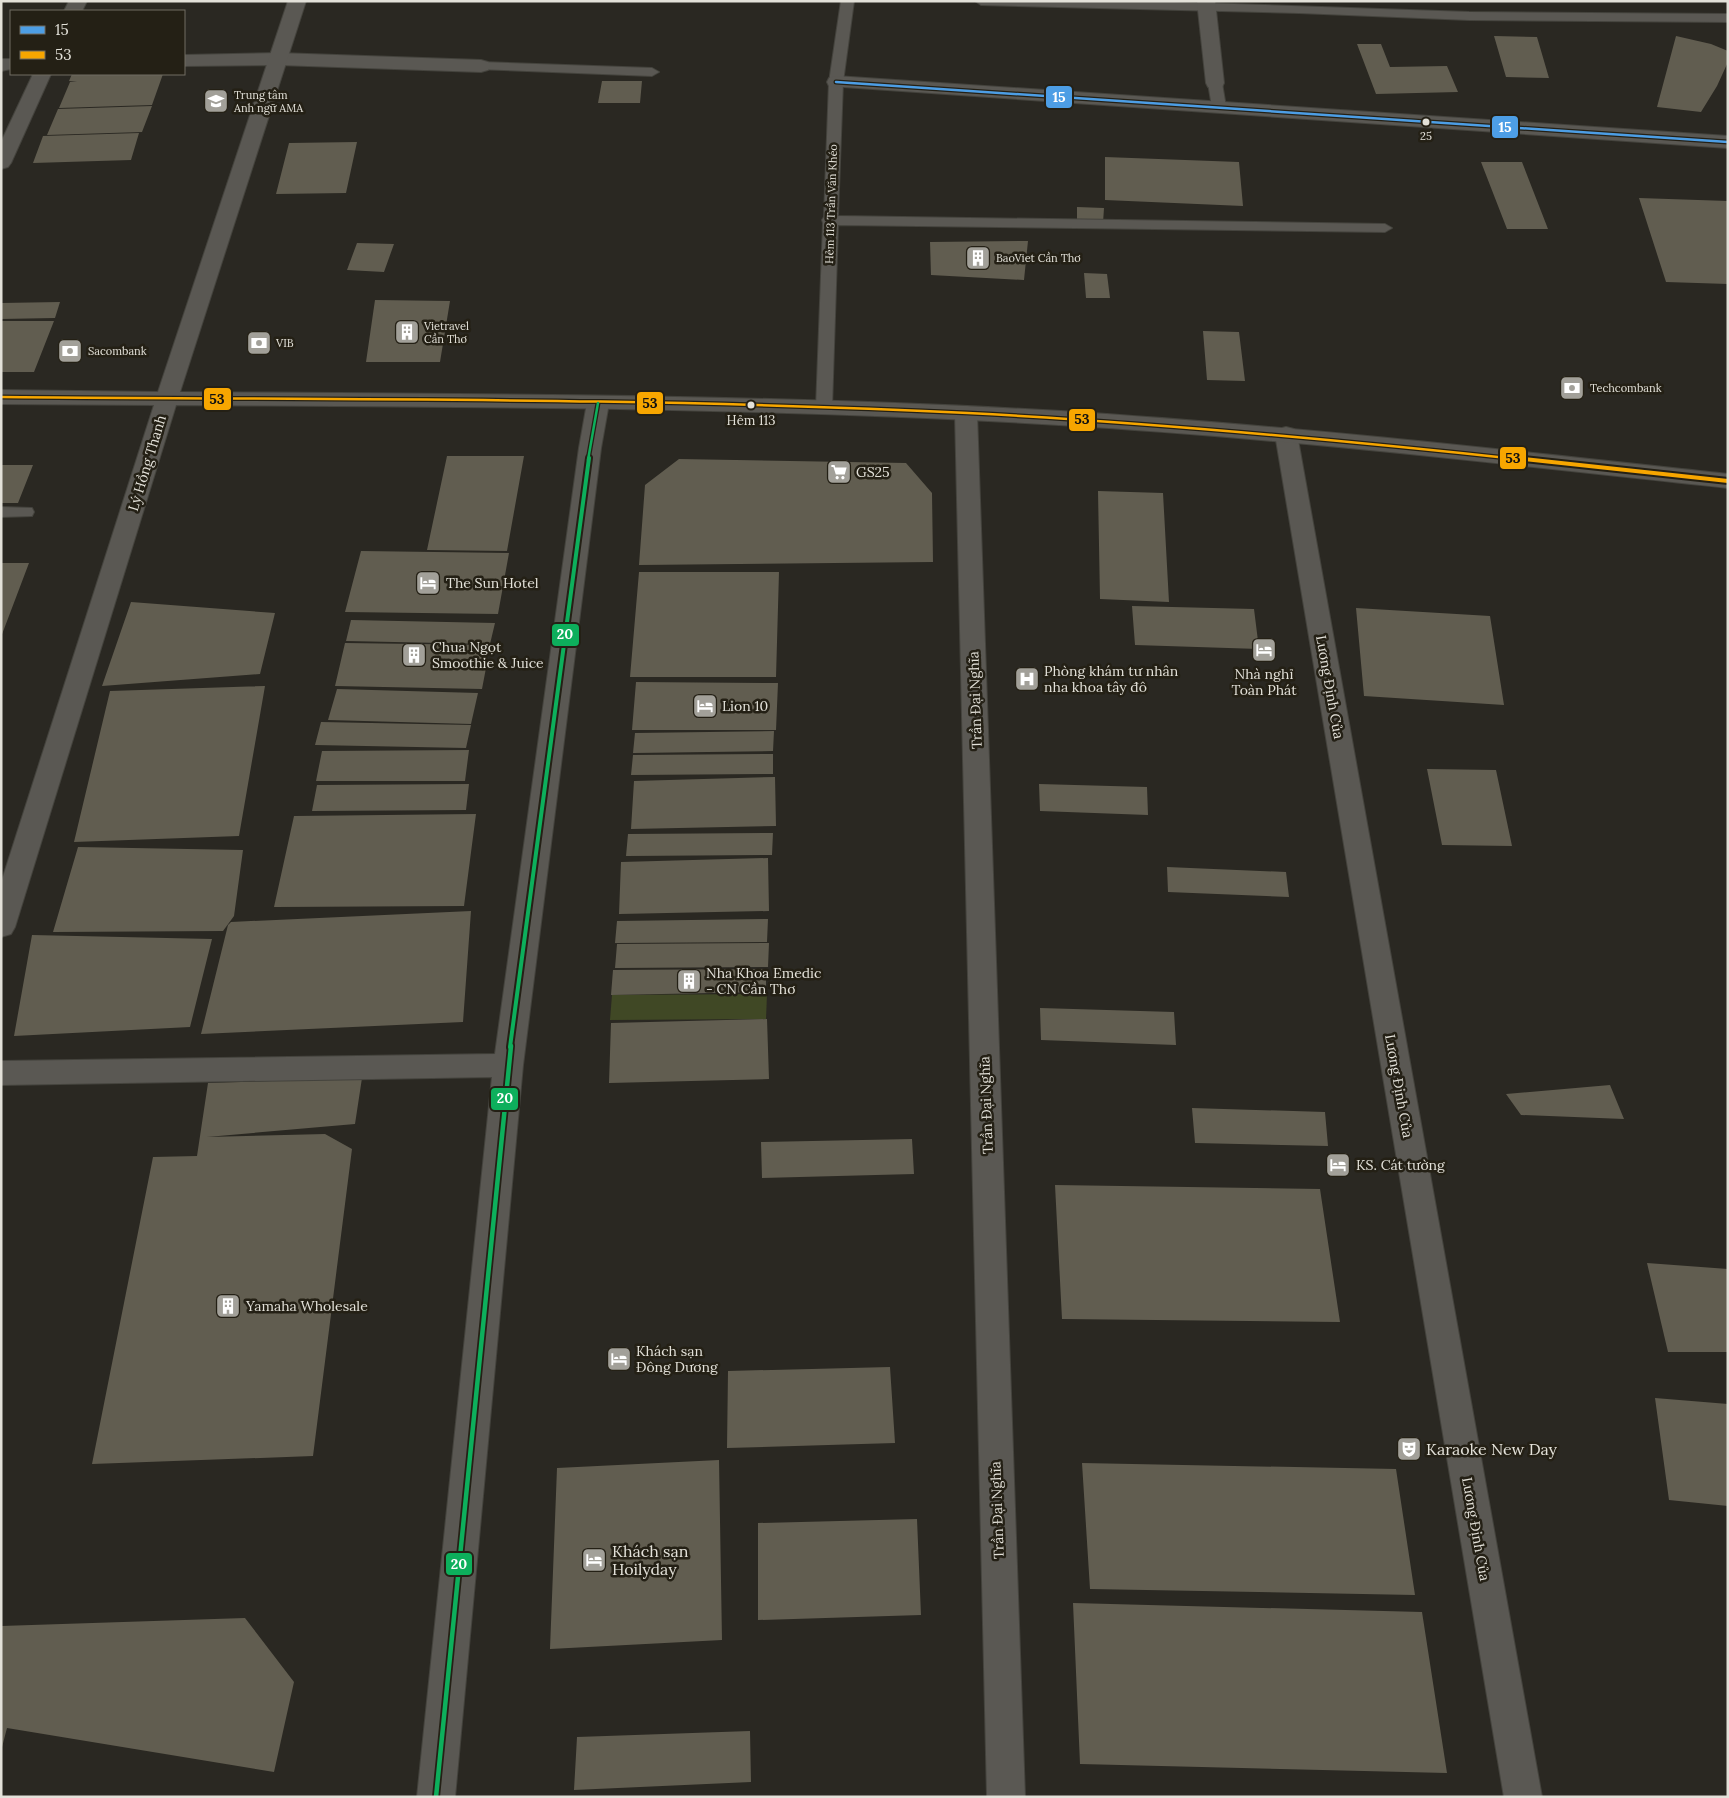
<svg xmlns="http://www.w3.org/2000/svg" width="1729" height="1798" viewBox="0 0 1729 1798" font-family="Lora,serif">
  <rect width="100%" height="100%" fill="#2a2822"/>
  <path fill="#404825" d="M767,994l-1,25 -156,1 2,-25z"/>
  <path fill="#615d50" d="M1494,36l43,1 12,41 -43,-1z
    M1676,36l35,8 17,7v11l-11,24 -16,26 -44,-5z
    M1357,44h24l9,23 57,-1 11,26 -82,2z
    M72,74h91l-11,31 -93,3 11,-26h7l-8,-1z
    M602,81h40l-2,22h-42z
    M152,106l-10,26 -95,3 11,-26z
    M139,133l-8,27 -98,3 10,-27z
    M357,142l-11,51 -70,1 13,-51z
    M1105,157l134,5 4,44 -138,-6z
    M1481,162h41l26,67h-41z
    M1639,198l89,3v83l-62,-2z
    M1077,207l27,1 -1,15 -26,-1z
    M1028,241l-4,39 -93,-5 -1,-33z
    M357,243l37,1 -10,28 -37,-2z
    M1084,273l23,1 3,24h-24z
    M375,300l75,1 -10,61h-74z
    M60,302l-5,16 -54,1v-16z
    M1,321h53l-20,51h-33z
    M1203,331l36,1 6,49 -38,-1z
    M447,456h77l-17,95 -80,-1z
    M679,459l227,4 26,30 1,69 -294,3 6,-80z
    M1,465h32l-15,38h-17z
    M1098,491l65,2 6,109 -69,-3z
    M361,551l148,2 -11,61 -153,-2z
    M1,563h28l-28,74z
    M639,572h140l-3,105h-146z
    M131,602l144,11 -15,61 -158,12z
    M1132,606l122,3 5,40 -124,-4z
    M1356,608l134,8 14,89 -140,-9z
    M351,620l144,3 -5,21 -144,-3z
    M345,643l144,2 -4,22 -30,-1 31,2 -4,21 -147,-3z
    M636,682l142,1 -2,47h-144z
    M265,686l-26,150 -165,6 36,-151z
    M337,689l141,4 -7,31 -143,-4z
    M321,722l150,3 -5,23 -151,-3z
    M774,731l-1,20 -140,2 2,-20z
    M469,750l-4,31h-149l6,-30z
    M773,754v20l-142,1 2,-20z
    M1427,769l69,1 16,76 -70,-1z
    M775,777l1,49 -145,3 3,-48z
    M469,784l-3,26 -154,1 5,-26z
    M1039,784l108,3 1,28 -108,-4z
    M476,814l-12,92 -190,1 20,-91z
    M773,833l-1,22 -146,1 2,-22z
    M78,847l165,3 -9,66 -11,15 -170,1z
    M768,858l1,53 -150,3 2,-52z
    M1167,867l119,5 3,25 -121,-5z
    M471,911l-8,111 -262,12 27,-109 3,-3z
    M768,919l-1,23 -152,1 2,-22z
    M32,935l180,4 -22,88 -176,9z
    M769,943l-1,24 -153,1 2,-24z
    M766,969v23l-155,3 2,-25z
    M1040,1008l134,4 2,33 -135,-5z
    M767,1019l2,60 -160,4 2,-60z
    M362,1078l-7,46 -148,13 118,-3 27,15 -39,307 -221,8 61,-307 44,-1 11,-73z
    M1610,1085l14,34 -103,-4 -15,-21z
    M1192,1108l133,4 3,34 -133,-3z
    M912,1139l2,35 -152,4 -1,-36z
    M1055,1185l265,4 20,133 -278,-3z
    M1647,1263l81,6v83h-60z
    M890,1367l5,76 -168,5 1,-77z
    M1655,1398l73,6v102l-59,-6z
    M719,1460l3,180 -172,9 7,-181z
    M1082,1463l314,6 19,126 -325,-6z
    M917,1519l4,96 -163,5v-97z
    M1073,1603l349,9 25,161 -367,-9z
    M245,1618l49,64 -20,90 -267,-44 -6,23v-125z
    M750,1731l1,51 -177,8 3,-53z"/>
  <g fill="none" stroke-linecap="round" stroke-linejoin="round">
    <defs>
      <path id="service" d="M841,1h13l-11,81 -5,134 547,8 7,4 -7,4 -547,-7 -6,183 -2,3h-12l-2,-3 7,-185 -1,-3 2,-3 5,-135z
        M975,1h170l324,11 259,2v8l-259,-2 -170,-7 -318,-8z
        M481,62l171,6 7,4 -7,4 -176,-7 -2,-3z
        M1215,79l7,4 4,24 -7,4 -7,-4 -4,-24z
        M1,507l31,1 2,4 -2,4 -31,1z"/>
      <path id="minor" d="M69,1h18l-5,10h-18z
        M1197,1h18l9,82 -2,4h-14l-2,-4z
        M279,53l202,7 7,2 2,4 -2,4 -7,2 -202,-7 -95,1v-11z
        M1,59h10v10l-10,2z
        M33,74h18l-40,89 -3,4 -7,2v-27z
        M836,76l892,60v12l-899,-62 -2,-4 2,-4z
        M598,396l8,2 3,5 -8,45 -78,617 -68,732h-38l75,-720 -491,8v-24l494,-7 84,-606 8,-45 3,-5z
        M966,406l8,2 3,5 48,1384h-38l-32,-1384 3,-5z
        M1286,427l8,2 3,5 245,1363h-38l-229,-1363 3,-5z"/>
      <path id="tertiary" d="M288,1h18l-126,391c294,2 587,2 881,19 223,14 445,39 667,63v14c-223,-24 -446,-50 -669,-63 -294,-18 -589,-18 -883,-20l-161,522 -4,7 -10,3v-54l153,-478 -153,-1v-14l157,2z"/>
    </defs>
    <use href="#service" stroke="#44433d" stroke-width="2"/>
    <use href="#minor" stroke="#44433d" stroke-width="2"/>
    <use href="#tertiary" stroke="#44433d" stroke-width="2"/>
    <use href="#service" fill="#5a5853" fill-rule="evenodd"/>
    <use href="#minor" fill="#5a5853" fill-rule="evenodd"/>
    <use href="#tertiary" fill="#5a5853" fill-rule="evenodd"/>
    <defs>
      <path id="bus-1" d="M836,82l892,60"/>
      <path id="bus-2-far1" d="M1,397c322,3 645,0 967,16 187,10 373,27 559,47"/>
      <path id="bus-2" d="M1515,458l213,23"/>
      <path id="bus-3-far2" d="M588,460l10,-57"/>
      <path id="bus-3-far1" d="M510,1047l79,-589"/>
      <path id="bus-3" d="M436,1797l75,-751"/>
    </defs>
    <use href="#bus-1" stroke="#242015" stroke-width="5"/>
    <use href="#bus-2-far1" stroke="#242015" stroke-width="5"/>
    <use href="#bus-2" stroke="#242015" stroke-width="8"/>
    <use href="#bus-3-far2" stroke="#242015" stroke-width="5"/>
    <use href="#bus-3-far1" stroke="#242015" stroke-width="8"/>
    <use href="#bus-3" stroke="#242015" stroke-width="8"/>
    <use href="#bus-1" stroke="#4d9ee5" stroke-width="2.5"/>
    <use href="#bus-2-far1" stroke="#f7a600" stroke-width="2.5"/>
    <use href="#bus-2" stroke="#f7a600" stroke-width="4"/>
    <use href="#bus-3-far2" stroke="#0daf5c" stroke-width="2.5"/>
    <use href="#bus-3-far1" stroke="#0daf5c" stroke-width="4"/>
    <use href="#bus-3" stroke="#0daf5c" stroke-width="4.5"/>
  </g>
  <defs>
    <symbol id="school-square" viewBox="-11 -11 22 22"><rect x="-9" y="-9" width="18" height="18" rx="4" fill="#a2a099" stroke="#242015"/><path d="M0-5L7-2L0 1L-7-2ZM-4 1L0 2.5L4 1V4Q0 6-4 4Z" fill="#fff"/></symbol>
    <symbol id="building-square" viewBox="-11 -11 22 22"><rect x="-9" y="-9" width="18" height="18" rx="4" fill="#a2a099" stroke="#242015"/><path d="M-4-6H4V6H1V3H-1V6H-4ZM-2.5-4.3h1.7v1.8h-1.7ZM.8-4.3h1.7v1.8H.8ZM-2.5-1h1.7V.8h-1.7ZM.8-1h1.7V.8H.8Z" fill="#fff"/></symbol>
    <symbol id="bank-square" viewBox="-11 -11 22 22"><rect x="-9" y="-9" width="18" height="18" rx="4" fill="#a2a099" stroke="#242015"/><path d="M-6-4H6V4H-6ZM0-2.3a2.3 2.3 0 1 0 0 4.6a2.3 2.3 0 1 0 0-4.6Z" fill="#fff"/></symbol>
    <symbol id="supermarket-square" viewBox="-11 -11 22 22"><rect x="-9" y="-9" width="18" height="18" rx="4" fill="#a2a099" stroke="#242015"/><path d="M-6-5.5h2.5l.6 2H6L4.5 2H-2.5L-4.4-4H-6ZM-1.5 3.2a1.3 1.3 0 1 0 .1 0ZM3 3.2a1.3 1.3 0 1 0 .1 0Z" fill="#fff"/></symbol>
    <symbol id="hotel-square" viewBox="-11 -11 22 22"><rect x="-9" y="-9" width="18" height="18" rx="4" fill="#a2a099" stroke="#242015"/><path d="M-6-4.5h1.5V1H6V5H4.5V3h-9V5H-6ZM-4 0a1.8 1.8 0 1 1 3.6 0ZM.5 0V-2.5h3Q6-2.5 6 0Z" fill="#fff"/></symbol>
    <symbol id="hospital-square" viewBox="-11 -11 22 22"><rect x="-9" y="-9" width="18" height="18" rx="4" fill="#a2a099" stroke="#242015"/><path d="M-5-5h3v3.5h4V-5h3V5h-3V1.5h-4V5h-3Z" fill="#fff"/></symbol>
    <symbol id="theatre-square" viewBox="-11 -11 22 22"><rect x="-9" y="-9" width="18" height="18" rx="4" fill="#a2a099" stroke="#242015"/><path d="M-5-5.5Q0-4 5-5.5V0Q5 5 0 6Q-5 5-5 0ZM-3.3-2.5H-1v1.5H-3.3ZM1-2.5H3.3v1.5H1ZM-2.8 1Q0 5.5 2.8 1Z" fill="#fff"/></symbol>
  </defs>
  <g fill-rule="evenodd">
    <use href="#school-square" x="202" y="87" width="28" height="28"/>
    <use href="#building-square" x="964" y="244" width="28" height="28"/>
    <use href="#building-square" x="393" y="318" width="28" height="28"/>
    <use href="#bank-square" x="245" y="329" width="28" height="28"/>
    <use href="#bank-square" x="56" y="337" width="28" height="28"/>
    <use href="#bank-square" x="1558" y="374" width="28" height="28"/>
    <use href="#supermarket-square" x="825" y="458" width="28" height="28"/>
    <use href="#hotel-square" x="414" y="569" width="28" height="28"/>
    <use href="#hotel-square" x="1250" y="636" width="28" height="28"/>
    <use href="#building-square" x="400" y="641" width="28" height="28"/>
    <use href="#hospital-square" x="1013" y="665" width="28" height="28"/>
    <use href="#hotel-square" x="691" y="692" width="28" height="28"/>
    <use href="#building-square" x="675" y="967" width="28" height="28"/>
    <use href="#hotel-square" x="1324" y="1151" width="28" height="28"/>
    <use href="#building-square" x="214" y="1292" width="28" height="28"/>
    <use href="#hotel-square" x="605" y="1345" width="28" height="28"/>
    <use href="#theatre-square" x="1395" y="1435" width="28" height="28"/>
    <use href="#hotel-square" x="580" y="1546" width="28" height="28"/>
  </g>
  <g fill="#e3e1d9" stroke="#242015" stroke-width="2">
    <circle cx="1426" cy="122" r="4.5"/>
    <circle cx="751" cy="405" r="4.5"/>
  </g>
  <g text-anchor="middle" stroke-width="5" stroke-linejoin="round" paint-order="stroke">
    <g font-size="11" fill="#e3e1d9" stroke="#242015" text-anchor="start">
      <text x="234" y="99">Trung tâm<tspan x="234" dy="13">Anh ngữ AMA</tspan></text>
      <text x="996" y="262">BaoViet Cần Thơ</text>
      <text x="424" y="330">Vietravel<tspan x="424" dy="13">Cần Thơ</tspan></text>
      <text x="276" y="347">VIB</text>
      <text x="88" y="355">Sacombank</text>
      <text x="1590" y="392">Techcombank</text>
    </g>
    <g font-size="11" fill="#e3e1d9" stroke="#242015">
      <text x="1426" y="140">25</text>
    </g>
    <g font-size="11" fill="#e3e1d9" stroke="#242015">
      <text transform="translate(831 204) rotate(-88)" y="4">Hẻm 113 Trần Văn Khéo</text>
    </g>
    <g font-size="13" fill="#e3e1d9" stroke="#242015">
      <text x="751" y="425">Hẻm 113</text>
    </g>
    <g font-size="14" fill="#e3e1d9" stroke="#242015">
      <text transform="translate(147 463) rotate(-73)" y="5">Lý Hồng Thanh</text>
      <text transform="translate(1330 687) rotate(80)" y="5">Lương Định Của</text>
      <text transform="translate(975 700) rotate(-92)" y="5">Trần Đại Nghĩa</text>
      <text transform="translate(1399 1086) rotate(80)" y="5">Lương Định Của</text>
      <text transform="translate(986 1105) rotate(-92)" y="5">Trần Đại Nghĩa</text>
      <text transform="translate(997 1510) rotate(-92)" y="5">Trần Đại Nghĩa</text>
      <text transform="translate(1476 1529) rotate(80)" y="5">Lương Định Của</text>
    </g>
    <g font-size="14" fill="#e3e1d9" stroke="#242015" text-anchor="start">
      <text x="856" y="477">GS25</text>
      <text x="446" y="588">The Sun Hotel</text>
      <text x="432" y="652">Chua Ngọt<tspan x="432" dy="16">Smoothie &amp; Juice</tspan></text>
      <text x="1044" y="676">Phòng khám tư nhân<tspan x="1044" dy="16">nha khoa tây đô</tspan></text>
      <text x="1264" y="679" text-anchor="middle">Nhà nghỉ<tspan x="1264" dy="16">Toàn Phát</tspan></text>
      <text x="722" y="711">Lion 10</text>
      <text x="706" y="978">Nha Khoa Emedic<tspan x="706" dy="16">- CN Cần Thơ</tspan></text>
      <text x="1356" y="1170">KS. Cát tường</text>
      <text x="246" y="1311">Yamaha Wholesale</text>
      <text x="636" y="1356">Khách sạn<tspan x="636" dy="16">Đông Dương</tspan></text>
    </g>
    <g font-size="16" fill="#e3e1d9" stroke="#242015" text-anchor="start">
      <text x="1426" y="1455">Karaoke New Day</text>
      <text x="612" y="1557">Khách sạn<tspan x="612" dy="18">Hoilyday</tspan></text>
    </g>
  </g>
  <g stroke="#242015" stroke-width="2">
    <rect x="1045" y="85" width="28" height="24" rx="5" fill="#4d9ee5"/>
    <rect x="1491" y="115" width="28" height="24" rx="5" fill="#4d9ee5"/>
    <rect x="203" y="387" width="29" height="24" rx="5" fill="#f7a600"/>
    <rect x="636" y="391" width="28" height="24" rx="5" fill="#f7a600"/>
    <rect x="1068" y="408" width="28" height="24" rx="5" fill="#f7a600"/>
    <rect x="1499" y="446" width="28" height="24" rx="5" fill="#f7a600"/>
    <rect x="551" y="623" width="29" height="24" rx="5" fill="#0daf5c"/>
    <rect x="490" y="1087" width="29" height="24" rx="5" fill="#0daf5c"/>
    <rect x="445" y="1552" width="28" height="24" rx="5" fill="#0daf5c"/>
  </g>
  <g font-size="14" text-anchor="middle" font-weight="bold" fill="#fff">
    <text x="1059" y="102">15</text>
    <text x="1505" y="132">15</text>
    <text x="565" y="639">20</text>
    <text x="505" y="1103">20</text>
    <text x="459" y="1569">20</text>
  </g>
  <g font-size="14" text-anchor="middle" font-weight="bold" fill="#111">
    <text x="217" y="404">53</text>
    <text x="650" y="408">53</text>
    <text x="1082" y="424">53</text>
    <text x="1513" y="463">53</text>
  </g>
  <rect width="1729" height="1798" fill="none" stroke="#e3e1d9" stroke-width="5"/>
  <rect x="10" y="10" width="175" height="65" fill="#242015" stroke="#706d63"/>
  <rect x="20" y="26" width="25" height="8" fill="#4d9ee5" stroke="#706d63"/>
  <text x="55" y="35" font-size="15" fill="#e3e1d9">15</text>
  <rect x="20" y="51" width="25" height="8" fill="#f7a600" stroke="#706d63"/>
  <text x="55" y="60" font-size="15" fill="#e3e1d9">53</text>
</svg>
